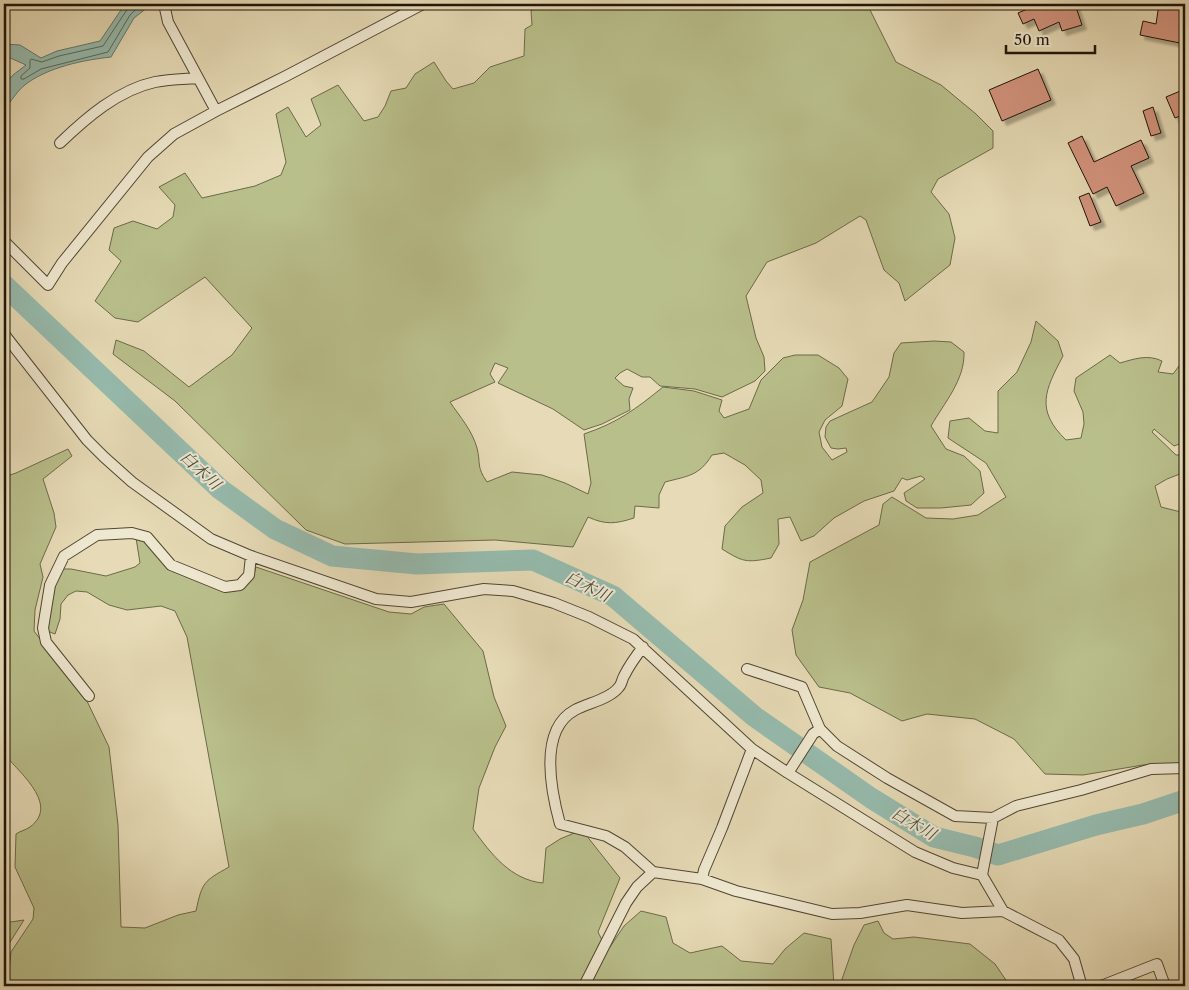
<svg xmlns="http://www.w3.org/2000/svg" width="1189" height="990" viewBox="0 0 1189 990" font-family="'Libre Caslon Text','Noto Serif JP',serif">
  <defs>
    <filter id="shadow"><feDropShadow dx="4.5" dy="4.5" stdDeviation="1" flood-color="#0004"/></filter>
  </defs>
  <rect width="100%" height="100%" fill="#e6dbb6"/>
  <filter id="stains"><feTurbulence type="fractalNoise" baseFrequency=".004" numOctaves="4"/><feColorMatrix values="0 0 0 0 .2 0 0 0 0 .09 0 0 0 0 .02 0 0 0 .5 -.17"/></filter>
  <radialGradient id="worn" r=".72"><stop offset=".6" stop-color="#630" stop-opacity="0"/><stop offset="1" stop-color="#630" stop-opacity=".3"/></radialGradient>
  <path fill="#b9bf8b" stroke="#6c6a49" d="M539,4h328l29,58 45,23 35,29 17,17v17l-55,31 -7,13 18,22 6,24 -5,27 -45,36 -6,-18 -15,-13 -18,-50 -6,-4 -44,27 -49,19 -21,34 10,42 8,19 1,14 -10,10 -33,16 -27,-8 -35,-3 -10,-9h-8l-15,-8 -7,4 -5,5 9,8 9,2 -4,11 1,11 -28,14 -18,6 -31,-21 -55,-26 10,-15 -13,-5 -5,11 5,8 -45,20c10,15 22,28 27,46 4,16 -1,18 10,34l25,-10 30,3 23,8 23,11 3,-11 -7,-49c33,-11 52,-25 79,-47l31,4 28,9 -3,11 5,7 25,-9 12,-29 22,-22 12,-3h23l21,13 9,11 -6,27 -17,14 -6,12 3,15 10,13 15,-8 -1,-4 -8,1 -7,-1 -6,-11 1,-10 4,-6 42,-19 17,-25 5,-24 7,-10 33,-2 17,1 13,10c1,28 -20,51 -33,74l15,23 18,7 16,15 4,22 -13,12 -30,3h-24l-11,-7 -2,-8 21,-14 -4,-3 -14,4 -5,-2 -8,13 -30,10 -30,17 -20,18 -13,5 -11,-24 -12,2 1,25 -8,14c-25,5 -28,4 -49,-9l3,-23 17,-19 21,-14 -2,-13 -16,-15 -21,-12 -12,2c-13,21 -24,21 -47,27l-6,13v13l-24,-2 -1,12c-19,6 -28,7 -46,-1l-15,30 -78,-7 -150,4 -39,-14 -131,-129 -62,-47 3,-14 28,11 45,36 43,-32 20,-27 -47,-51 -67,45 -23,-4 -20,-17 26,-40 -12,-11 5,-22 19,-7 24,8 16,-12 2,-12 -16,-18 26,-14 17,25 53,-12 26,-11 5,-13 -10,-48 12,-7 18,30 15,-12 -10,-26 27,-14 26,36 14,-4 7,-11 6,-15 15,-3 9,-14 19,-12 12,19 7,8 21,-6 16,-16 34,-11 1,-27 7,-4 -1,-14z
    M1036,321l22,20 5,15c-18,34 -28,54 3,84l15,-2 3,-14 -1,-12 -9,-21 2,-13 34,-23 10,8c14,-4 28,-9 42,-2l-4,11 15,2 12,-16v84l-11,4 -20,-17 -2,3 24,23h9v17l-18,7 -12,7 6,21 24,6v250l-42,2 -60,10 -38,-1 -31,-35 -39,-20 -48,-5 -25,7 -52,-28 -31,-6 -23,-32 -4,-25 11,-30 7,-38 69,-37 4,-21 9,-7 34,21 27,1 25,-4 28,-18 -20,-34 -38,-25 2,-17 19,-3 16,13 13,2v-42l19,-19 14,-30z
    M68,449l4,7 -29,23 11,34 2,14 -16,37 3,13 -8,33 -1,21 52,68 23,48 9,78 3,102 24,1 33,-13 18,-4c6,-29 8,-30 33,-44l-42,-230 -12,-26 -14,-5 -34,4 -18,-5 -22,-13 -11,-1 -8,4 -7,9 -1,15 -5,15 -10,-4 8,-61h18l35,7 29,-9 5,-4 -4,-25 11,3 15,21 53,24 38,-9 3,-10 133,45 22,2 13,-7 20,-3 39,47 11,46 12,29 -11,21 -16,41 -6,41c18,25 38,51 70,54l3,-35 14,-9 19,-8 7,4 34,43 -22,54 5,10 -22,44h-577l4,-7 3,-27 22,-33 1,-11 -19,-41 1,-33c4,-3 10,-4 14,-7 30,-22 -11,-55 -26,-73v-277l12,-4z
    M641,911l25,6 7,26 17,10 32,-7 19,15 32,3 12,-15 19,-16 27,6 3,47h-247l19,-37 4,-2 14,-21z
    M24,920l-19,30h-1v-27z
    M878,921l6,12 9,6 21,-2 56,7 25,20 15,22h-168l-1,-4 13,-37 10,-20z"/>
  <path fill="#96bbae" stroke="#66786b" d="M125,4h27l-18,14 -23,39c-28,3 -62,10 -85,27 -8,6 -16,18 -22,27v-25l9,-11 13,-10 -18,-8 -4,1v-14l16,1 21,13 16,-7 43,-10z"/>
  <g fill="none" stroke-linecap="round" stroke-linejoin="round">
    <path stroke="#5a685a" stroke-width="1" d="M128,4v4l-25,38 -44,10 -17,6 -11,-3 -1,2v7l-9,8v3h3l17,-10 67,-17 22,-37 12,-11"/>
    <path stroke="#96bbae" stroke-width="21" d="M4,285l216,204 55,40 57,27 85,8 116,-4 80,36 142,121 116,81 63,39 41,10 23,8 98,-30 47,-11 42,-14"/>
  </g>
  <path fill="#d3947e" stroke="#1f1407" filter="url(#shadow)" d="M1039,4h36l7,21 -20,6 -3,-9 -20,9 -5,-12 -11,5 -5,-11z
    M1159,4h26v40l-45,-9 3,-14 13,3z
    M1038,69l13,31 -49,21 -13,-31z
    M1185,89v25l-10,4 -9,-21z
    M1153,107l8,26 -10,3 -8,-25z
    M1082,136l12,26 47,-22 8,18 -18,8 13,27 -28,13 -9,-19 -14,7 -25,-51z
    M1089,193l12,29 -11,4 -11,-29z"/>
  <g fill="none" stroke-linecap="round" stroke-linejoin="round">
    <defs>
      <path id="minor" d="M164,4l4,18 48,89
        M60,143c26,-25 58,-53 95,-61 14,-3 29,-3 43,-4
        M4,241l44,44 14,-22 86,-106 26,-23 42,-23 70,-35 137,-72
        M4,334l83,106 17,17 28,25 79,57 40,17 125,43 35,3 73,-13 29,2 41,12 35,14 44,22 119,110 36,24 127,79 38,16 29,7
        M643,647c-7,9 -14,19 -19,29 -2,3 -2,8 -5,11 -9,12 -31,16 -44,23 -37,20 -24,81 -15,114l46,12 19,11 28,25 49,7 34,12 96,23 28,-1 47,-8 55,8 41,-2 56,29 15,19 6,21 -4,6
        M747,669l55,18 18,42 17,17 50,32 68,38 38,2 23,-12 65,-16 70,-21 34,-1
        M89,696l-43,-54 -3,-14 7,-43 14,-29 33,-21 35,-2 15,4 24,28 54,22 15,-2 9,-10 2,-19
        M788,773l25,-39 7,-5
        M993,818l-11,57 21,36
        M702,879l2,-9 18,-42 30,-79
        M584,986l42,-83 11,-16 16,-15
        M1101,986l56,-22 8,22"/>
    </defs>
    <use href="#minor" stroke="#514633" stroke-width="12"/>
    <use href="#minor" stroke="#efe8d0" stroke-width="10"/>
  </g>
  <g text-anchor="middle" stroke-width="4" stroke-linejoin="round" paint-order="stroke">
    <g font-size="16" font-style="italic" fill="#494e41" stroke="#efe8d0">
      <text transform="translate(201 470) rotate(43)" y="6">白木川</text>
      <text transform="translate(588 586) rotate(26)" y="6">白木川</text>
      <text transform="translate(914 823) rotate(30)" y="6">白木川</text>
    </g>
  </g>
  <rect width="1189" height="990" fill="none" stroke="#e6dbb6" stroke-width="20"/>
  <rect x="5" y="5" width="1179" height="980" fill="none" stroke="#1f1407" stroke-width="2.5"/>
  <rect x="10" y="10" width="1169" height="970" fill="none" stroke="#1f1407"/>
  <path d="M1006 45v8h89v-8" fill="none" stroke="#1f1407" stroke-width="2.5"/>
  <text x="1014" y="45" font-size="15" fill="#1f1407" stroke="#efe8d0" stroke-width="4" paint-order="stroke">50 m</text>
  <rect width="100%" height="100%" filter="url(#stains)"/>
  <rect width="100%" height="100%" fill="url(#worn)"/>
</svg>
